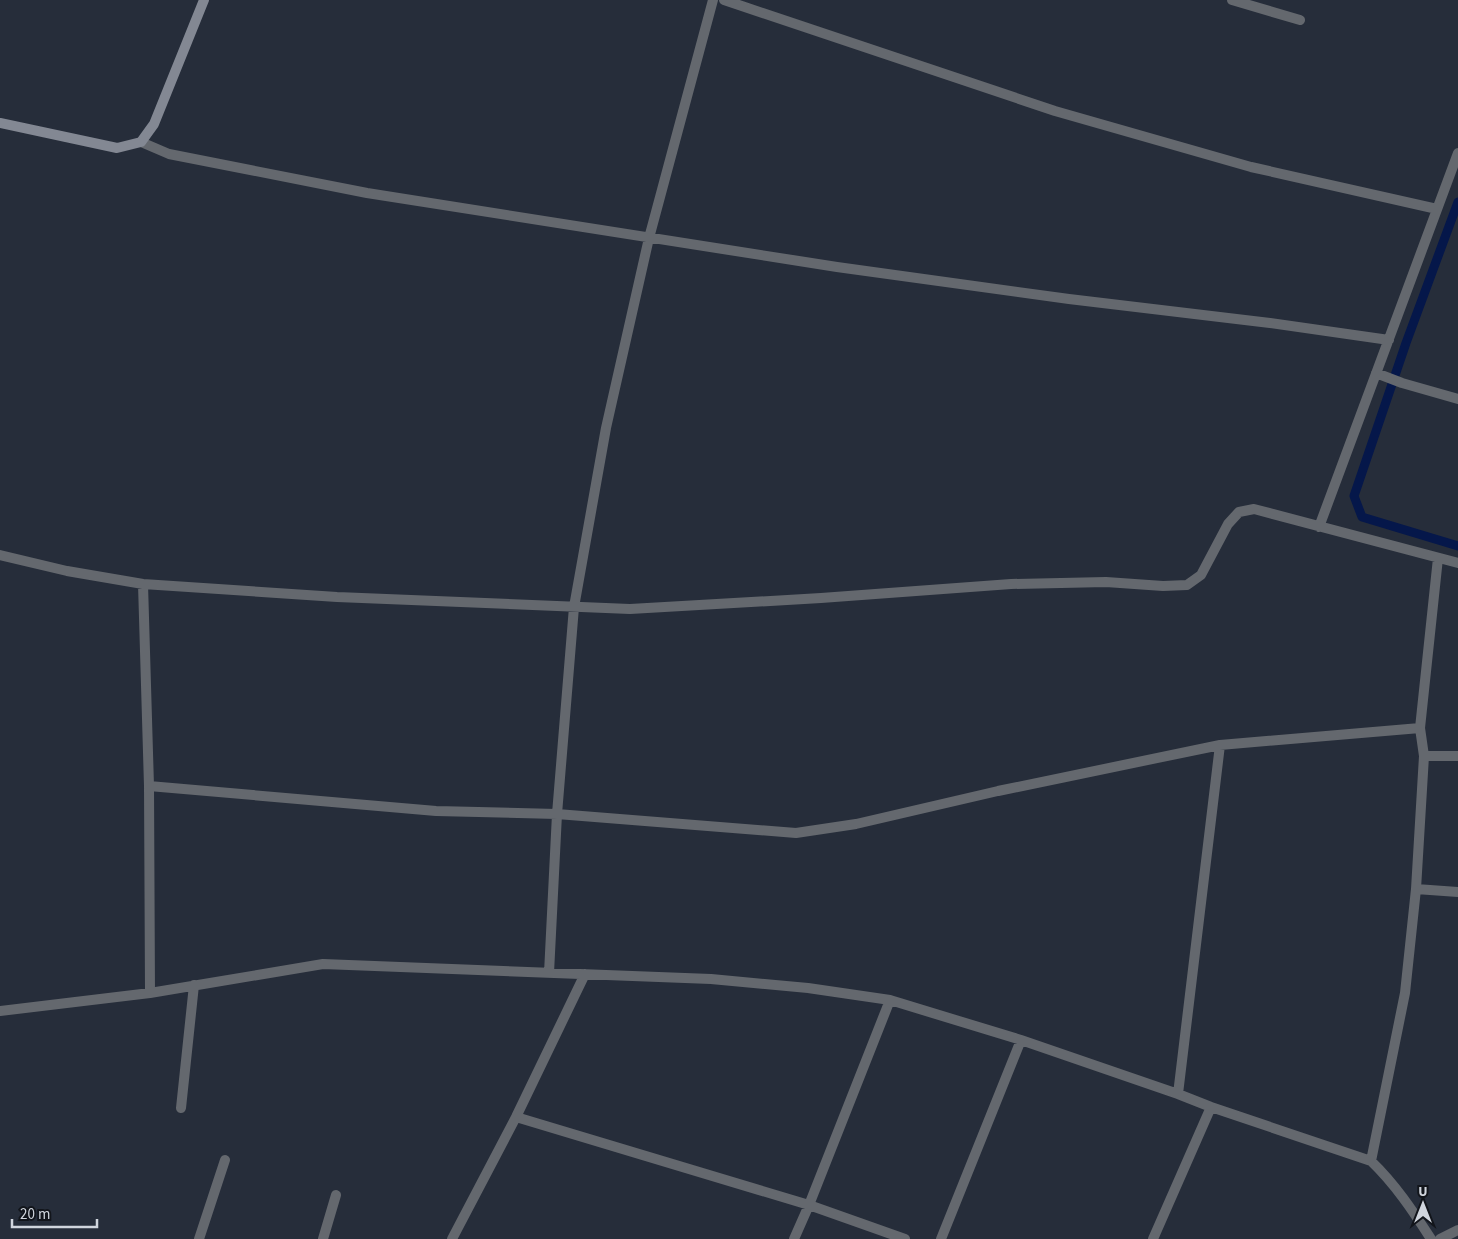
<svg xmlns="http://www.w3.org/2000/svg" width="1458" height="1239" viewBox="0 0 1458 1239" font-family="'Source Sans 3',sans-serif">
  <rect width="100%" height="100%" fill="#262d3a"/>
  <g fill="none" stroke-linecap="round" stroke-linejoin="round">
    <path stroke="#05174a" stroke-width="9" d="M1458,202l-52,141 -52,153 8,21 96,29"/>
    <path stroke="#64686e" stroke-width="10" d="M724,0l331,111 196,56 186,42
      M1232,0l68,20
      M141,142l28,12 198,39 470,74 232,32 201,24 119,17
      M1376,373l26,10 56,16
      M1319,527l139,-374
      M0,555l67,16 76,13 194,13 293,12 191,-11 190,-14 95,-2 57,4 24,-1 14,-10 27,-51 11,-12 15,-3 204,54
      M143,584l6,202 1,207
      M1424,756h34
      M149,786l287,25 121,3 239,19 60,-9 142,-33 222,-46 200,-17
      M1416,889l42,3
      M549,973l8,-159 17,-207 32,-179 43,-190 64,-238
      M0,1011l150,-18 173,-29 388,15 97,9 82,12 131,40 157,54 33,13 160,54c24,23 42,50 60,78
      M1178,1094l42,-349
      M181,1108l13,-123
      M516,1117l293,88 96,34
      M1371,1161l34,-168 11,-104 8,-133 -4,-28 18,-170
      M199,1239l26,-79
      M323,1239l13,-44
      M452,1239l64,-122 69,-143
      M794,1239l15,-34 81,-205
      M941,1239l80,-199
      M1153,1239l58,-132
      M1440,1239l18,-9"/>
    <path stroke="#838893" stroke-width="10" d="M0,123l117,25 24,-6 13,-18 50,-124"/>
  </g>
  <g transform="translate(1423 1204)" stroke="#12151b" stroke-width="4" paint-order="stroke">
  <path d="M0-4L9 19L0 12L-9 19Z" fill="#d0d5dd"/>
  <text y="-8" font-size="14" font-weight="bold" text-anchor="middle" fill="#d0d5dd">U</text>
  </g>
  <path d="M12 1219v8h85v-8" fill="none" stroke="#d0d5dd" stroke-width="2.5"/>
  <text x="20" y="1219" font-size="15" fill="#d0d5dd" stroke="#12151b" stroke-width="4" paint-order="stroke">20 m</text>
</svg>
